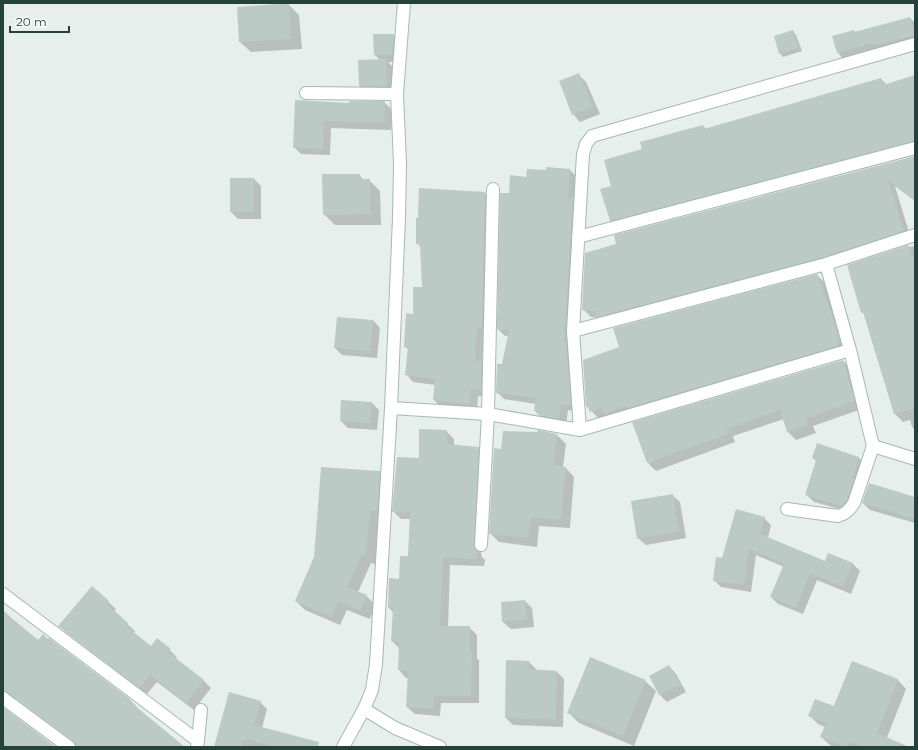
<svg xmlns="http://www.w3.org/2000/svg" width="918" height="750" viewBox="0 0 918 750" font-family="Montserrat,sans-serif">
  <rect width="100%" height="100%" fill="#e6efeb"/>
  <path fill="#0003" d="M288,4l11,11 3,34 -51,3 -11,-10z
    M910,18l5,5v19l-72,17 -5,-6 17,-21z
    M793,31l3,4 6,16 -19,6 -3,-4z
    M374,35h20l7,7 -2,20h-11l5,5 1,25 -27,1 -7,-7 20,-26 -5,-5z
    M915,73v77l-297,78 -8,-8 3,-33 31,-38 59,-23 3,3 175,-50 6,6 27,-8v-3z
    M579,75l7,7 14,32 -20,8 -7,-8z
    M296,101l54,3 34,-2 8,8 -1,20 -60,-2 -1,27 -29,-1 -7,-7z
    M915,157v44l-20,-15 16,53 -306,85 -6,-6 -8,-1 -8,-8z
    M570,170l7,7v235l-9,-2 -2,15 -19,-3 -12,-11 1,-7 -32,-5 -7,-7 12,-56h-4l-7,-7 11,-135 18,-16 20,-6z
    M359,175l5,5h5l11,11 1,34h-46l-11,-11z
    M231,179h23l7,7v33h-23l-7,-7z
    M420,189l65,4 7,7 -3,135 -5,-1 -2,29 6,7v27l-10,-1 -1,15 -36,-4 -7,-7 2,-15 -23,-3 -7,-8 3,-24 -4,-3 9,-32 9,-27 -2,-41 -3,-3 -1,-25h2z
    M908,246l1,1 6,-1v184l-3,-3 -2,-7 -7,2 -8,-8 -30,-99 -3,-3z
    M817,275l7,7 22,66 -235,72 -4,-5 -9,3 -11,-12z
    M373,320l7,8 -3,30 -35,-3 -7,-7z
    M843,361l8,8 11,40 -49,17 3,7 -20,7 -8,-8 -4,-13 -51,17 2,6 -79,29 -8,-8z
    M372,403l7,7 -2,20 -29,-2 -7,-7z
    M446,431l8,8v7l24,2 8,8 -5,97 1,4 3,3 -1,6 -34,-1 -2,62h21l8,8v23l2,2v43h-38l-1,13 -25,-2 -8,-7 2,-29h-3l-7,-8 1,-21 -8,-8 2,-28 -5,-5 20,-51 2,-38h-10l-8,-8 27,-52z
    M557,435l9,9 -3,23h2l9,10 -4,51 -31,-2 -2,21 -38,-5 -9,-9 12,-83z
    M813,458h46l7,7 -16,47 -36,-10 -7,-7 9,-34z
    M379,472l10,9 -10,39 -4,44 -4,-1 -13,29 8,4 10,9 -6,14 -23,-9 -7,15 -35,-15 -9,-9z
    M672,495l8,7 6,36 -40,7 -8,-7z
    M915,501v22l-45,-13 -7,-7z
    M764,518l7,7 -3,13 57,24 4,-8 24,10 7,7 -9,23 -34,-14 -14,34 -25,-10 -7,-7 13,-30 -28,-12 -5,37 -30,-5 -7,-7 9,-21z
    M92,588l24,21 -2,3 21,19 -2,2 18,15 7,-8 19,17 -2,2 29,22 7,7 -17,22 -37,-28 -10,12 -80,-61 -7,-7z
    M525,601l7,7 2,19 -23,2 -8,-7z
    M3,610l11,11 25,20 10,-2 81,61 7,7 -1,1 47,39h-106v-3l-61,-45 -8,-1 -4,3 -1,5z
    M529,662l7,7v2l21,1 7,7 -1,48 -50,-2 -7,-7z
    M852,662l46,18 8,9 -20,51 5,7h-57l-4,-2 -9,-8 4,-10 -7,-3 -9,-9 25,-8z
    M669,666l7,8 10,18 -19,10 -7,-7 -10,-19z
    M645,681l11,10 -22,55 -55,-23 -10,-10z
    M260,702l7,7 -5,19 54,19h-95z
    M3,709l52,38h-52z"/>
  <path fill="#bbcac4" d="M289,3l2,36 -52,3 -2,-35z
    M910,17l5,18 -41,10 -1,-2 -36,10 -5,-17 22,-6 1,2z
    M793,30l6,18 -20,6 -5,-18z
    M373,34h21l-2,21h-18z
    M386,59l1,27h-28l-1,-26z
    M579,73l14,34 -21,8 -13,-34z
    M915,75v66l-305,80 -10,-32 11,-3 -7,-26 38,-11 -2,-7 63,-17 1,4 177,-51 2,7z
    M295,100l54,3v-2h36l-1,22 -60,-2 -1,28 -30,-1z
    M915,156v45l-27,-21 16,51 -80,26 -227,60 -2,-6 -13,-1 3,-57 31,-9 -2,-9z
    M546,167l24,2 -2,30 5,-2 -9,146h2l5,62 -10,-1 -2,15 -21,-4 1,-4h-5l2,-13 -40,-5 1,-29h5l7,-34 -12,-1 3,-136h9l1,-18 16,2 1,-8 19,1z
    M322,174h38v5h10v35l-47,1z
    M230,178h24v34h-24z
    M419,188l66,4 -3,136h-5l-2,32 7,1 -1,30 -10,-2 -1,15 -37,-4 2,-21 -30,-4 3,-28h-4l2,-34 7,1v-27h9l-2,-43h-4v-26h2z
    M908,245l4,12 3,-1v152l-21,6 -31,-102 -2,1 -14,-48z
    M817,274l18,50 5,17 -3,1 1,4 -211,62 -1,-2 -22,8 -2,-6 -12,4 -2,-5h-2l-3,-47 36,-13 -6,-19z
    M337,317l36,3 -2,31 -37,-3z
    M843,360l12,41 -49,18 2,6 -21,7 -7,-22 -54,19 2,5 -81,29 -15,-41z
    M341,400l31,2 -1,21 -31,-2z
    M419,429l28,1v14l32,3 -5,98 1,4 2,2v8l-34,-2 -3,69h30v26h2l-1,44h-37l-1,13 -27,-2 2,-36 -10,-1 1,-28 -8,-1 2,-33h-5l1,-30 10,1 1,-23h8l2,-44h-18l5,-55 22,1z
    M538,430l19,4 -4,31 13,2 -5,53 -30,-3 -3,21 -39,-4 5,-86 7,1 2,-18 34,1z
    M817,443l42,14 -6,20 1,1 -7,22 -5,6 -37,-11 11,-35 -4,-2z
    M321,467l59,4 -3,40h-7l-4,44 -4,-1 -15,33 20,8 -7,15 -22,-9 -7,16 -36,-16 19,-44z
    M869,483l46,14v22l-53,-16z
    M673,494l6,37 -42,8 -6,-38z
    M736,509l29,8 -5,17 65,27 3,-8 25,10 -10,24 -33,-14 -14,35 -26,-11 14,-33 -35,-15 -5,36 -31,-4 3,-24 6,1z
    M92,586l17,15 -2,3 21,19 -2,3 25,20 6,-8 14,11 -3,3 36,28 -18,23 -36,-28 -10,13 -82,-62z
    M525,600l2,20 -25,2 -1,-20z
    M3,611l35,29 5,-6 5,5 1,-1 81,61 -1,2 56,46h-109l-3,-6 -66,-49 -4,-1z
    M590,657l56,23 -23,56 -56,-23z
    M506,660l23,1v8l28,2 -1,49 -51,-2z
    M852,661l46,18 -21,54 32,14h-46l-14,-6 -2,6h-2l-25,-10 6,-14 -18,-7 7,-17 19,7z
    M669,665l11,20 -21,10 -10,-19z
    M229,692l32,9 -7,24 65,17 -1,5h-42l-29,-8 -1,2 -4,-1 -1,7h-27z
    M3,707l53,40h-47l-6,-5z"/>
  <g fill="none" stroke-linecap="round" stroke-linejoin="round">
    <defs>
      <path id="minor" d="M306,93l91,1
        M578,237l337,-89
        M573,331l253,-67 89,-29
        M391,408l97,6 92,16 270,-80
        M580,430l-7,-99 10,-177 3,-10 6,-8 323,-92
        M873,446l42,13
        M787,509l51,7c8,-2 11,-6 16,-13l19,-57 -23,-96 -24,-86
        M481,545l7,-131 5,-225
        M3,594l195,147 -1,6
        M3,698l66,49
        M364,709l31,19 45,19
        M198,741l3,-31
        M343,747l21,-38 8,-19 4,-26 15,-256 8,-190 1,-54 -3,-70 7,-91"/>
    </defs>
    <use href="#minor" stroke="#a8b8b2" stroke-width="14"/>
    <use href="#minor" stroke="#fff" stroke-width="12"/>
  </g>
  <rect width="918" height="750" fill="none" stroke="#24423a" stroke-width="8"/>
  <path d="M10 26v6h59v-6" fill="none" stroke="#24423a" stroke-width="2"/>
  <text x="16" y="26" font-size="12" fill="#24423a" stroke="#f7fbf9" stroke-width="3" paint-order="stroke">20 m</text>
</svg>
